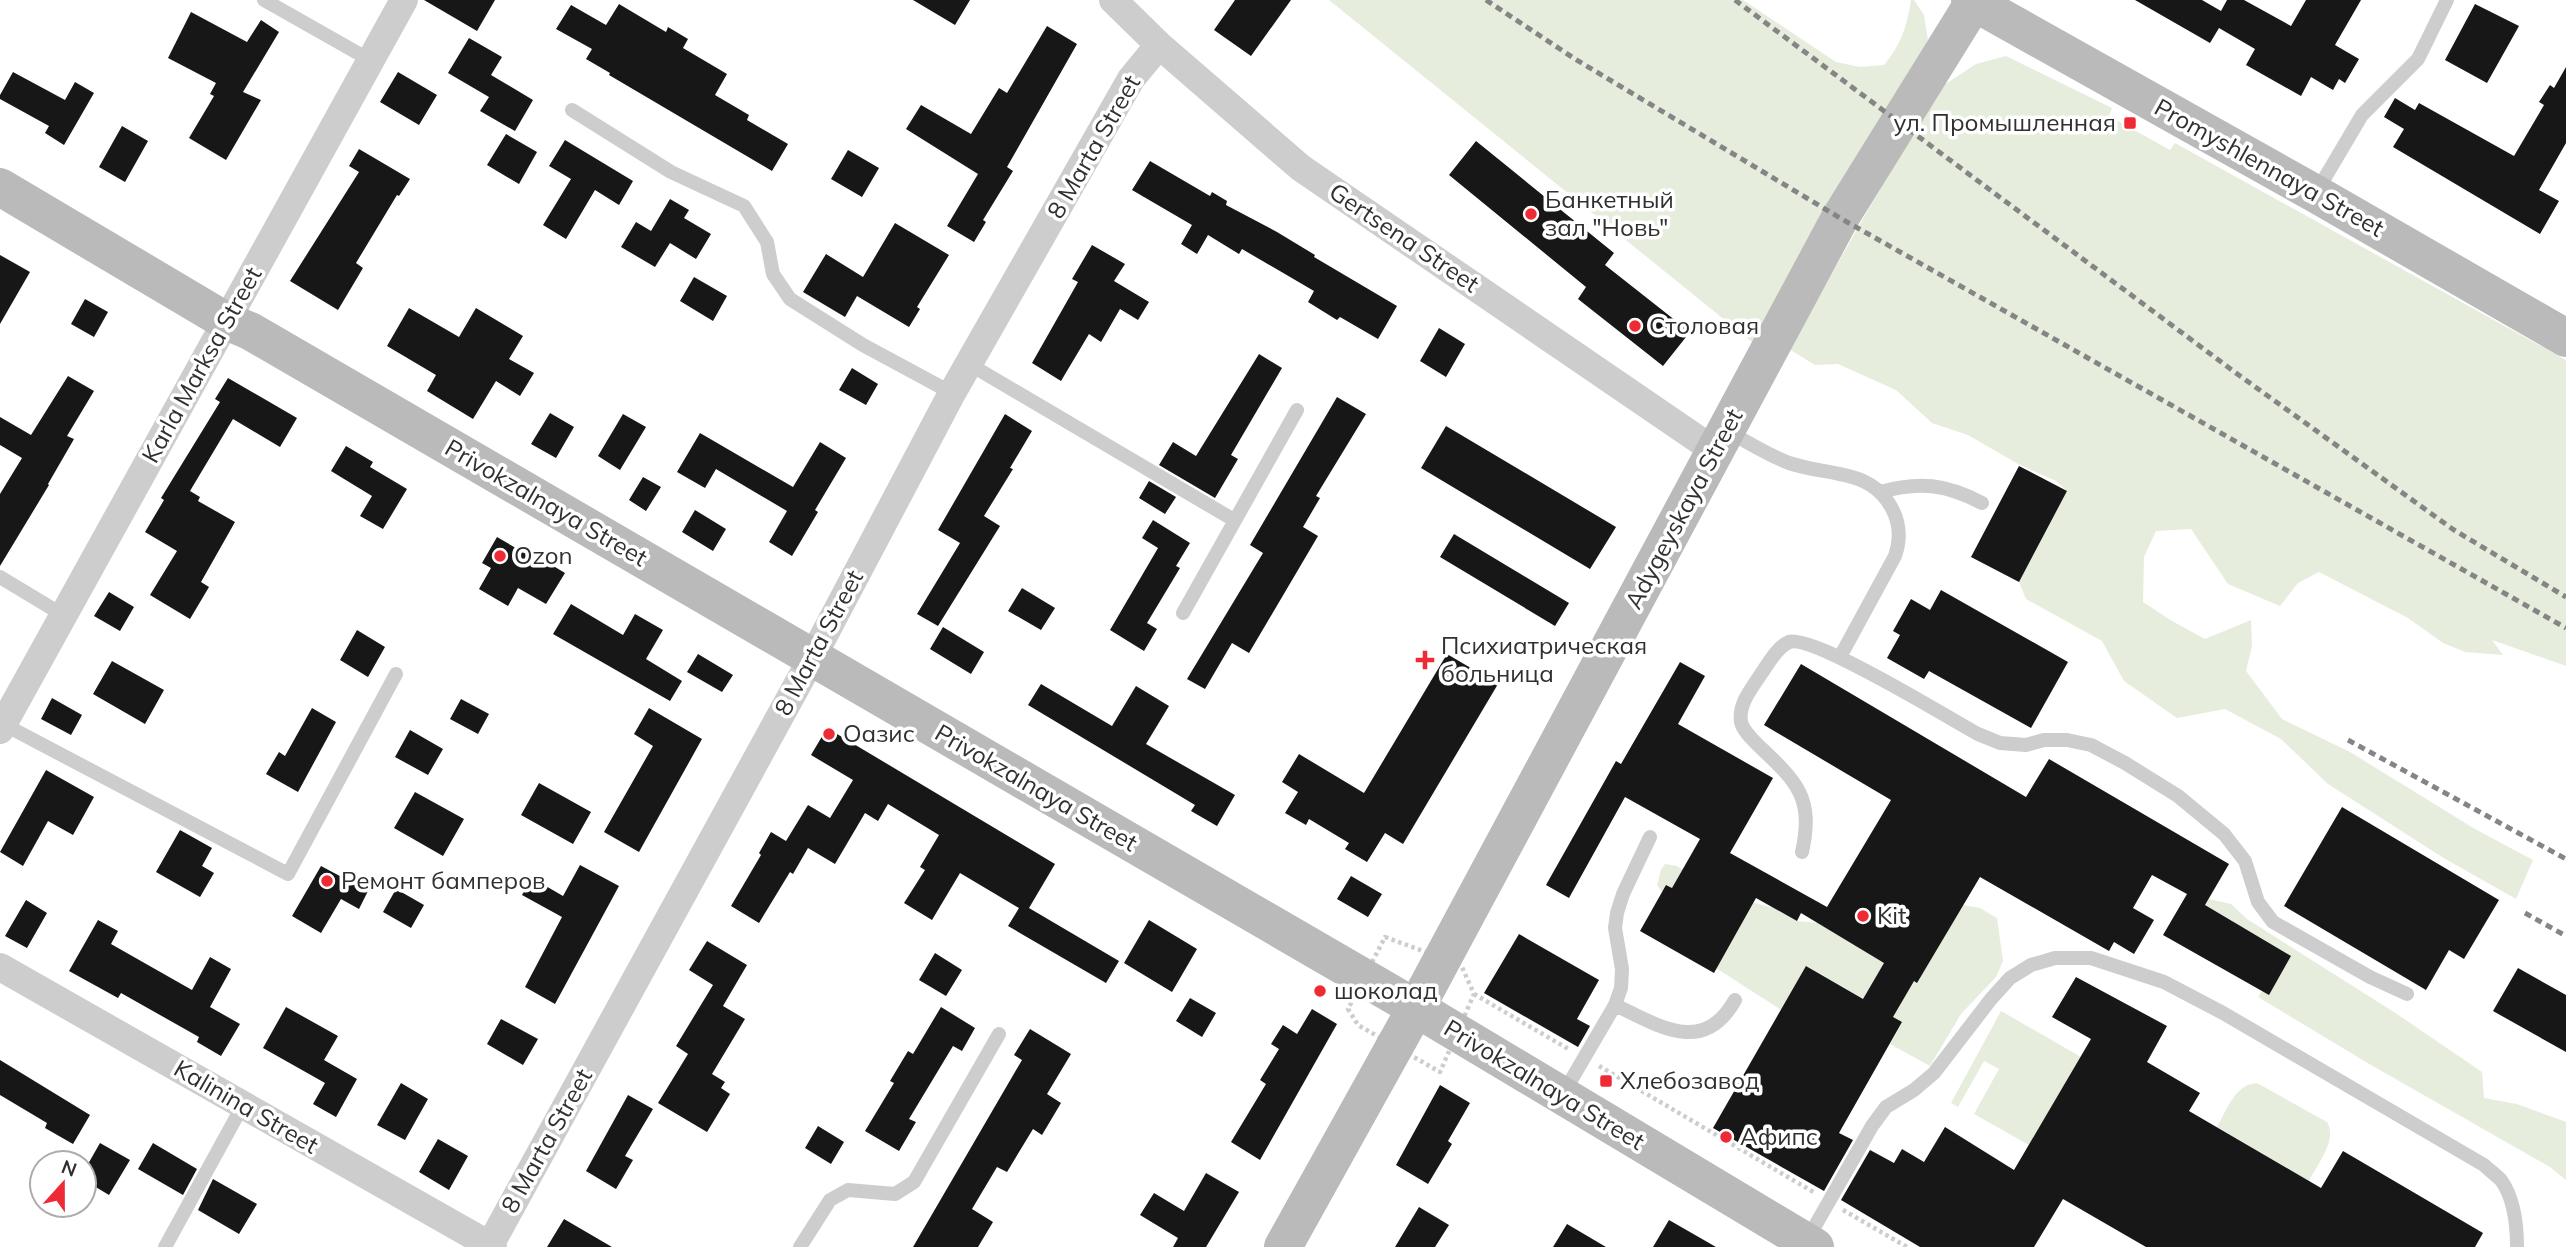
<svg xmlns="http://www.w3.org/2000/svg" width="2566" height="1247" viewBox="0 0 2566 1247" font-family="Mulish,sans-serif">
  <rect width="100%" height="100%" fill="#fff"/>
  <path fill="#e6eddd" d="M1329,0h414l93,62 24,5 24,-2c17,-20 23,-39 27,-65h3l10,15 4,25 -176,302z
    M2006,56l106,52 -3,8 61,34 5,-7 391,217v306l-74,-26 11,15 -38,-3 -22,-9 -35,-25 -89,-46 -21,11 -18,23 -52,-22 -37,-55 -35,2 -12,26 -1,45 29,19 33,18 46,-19 1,26 -6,25 36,48 68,33 125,77 58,31 -17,39 -74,-42 -114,-73 -47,-45 -56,-30 -48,9 -53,-37 -22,-40 -76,-42 -7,-17 48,-91 -11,-10 -38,-17 -50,-29 -36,-12 -36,-33 -58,-26 -23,1 -26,-16 79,-139 73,-123 35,-23z
    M1665,864l12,2 37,24 14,6 46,12 23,13 21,2 99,59 46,-77 17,3 17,10 6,43 -7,16 -35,37 -31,52 -40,-22 12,-21 -9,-6 8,-13 -30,-18 -8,13 -56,-33 -26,44 -65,-42 24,-41 -73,-42 -5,7 -5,-7 4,-15z
    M2209,899l22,5 16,15 150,95 85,58 2,26 33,6 49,18v58l-16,-13 -179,-102 -113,-68 4,-6 7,3 22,-38 -47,-28 -23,39 -10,-5 23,-40 -29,-17z
    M2001,1011l80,46 -52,88 -55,-31 25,-45 -15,-8 -26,46 -7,-4z
    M2257,1083l70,39c11,18 -10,42 -18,59l-92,-54c10,-17 18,-43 40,-44z"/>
  <path fill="#171717" d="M424,0h71l-18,31z
    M913,0h57l-15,25z
    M1235,0h56l-40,56 -37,-26z
    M2135,0h67l19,11 6,-11h17l47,26 15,-26h55l-26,45 24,14 -14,24 -6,-4 -6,11 -22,-13 -10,19 -55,-31 9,-16 -36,-21 -9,15z
    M619,4l47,28 2,-5 20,12 -5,9 44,26 -12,21 34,20 -2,5 41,24 -16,27 -163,-96 1,-2 -24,-14 6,-10 -36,-20 15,-24 35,20z
    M2475,4l44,22 -32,57 -42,-23z
    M191,12l56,30 14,-22 18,12 -36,60 18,8 -35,60 -37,-22 25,-42 -4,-2 6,-11 -48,-25z
    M1047,26l30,18 -70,123 6,4 -30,49 3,2 -12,20 -27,-16 31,-52 -72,-45 15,-24 50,29 28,-46 8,5z
    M469,38l33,19 -11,18 42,25 -18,31 -35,-20 9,-14 -41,-24z
    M2566,67v76l-27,47 20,11 -19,33 -147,-87 11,-18 -20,-12 11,-19 20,12 4,-7 95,53 30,-51 -5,-3 11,-17 4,3z
    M13,72l52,28 10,-18 19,11 -30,52 -19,-12 4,-7 -49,-27v-4z
    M398,72l39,23 -18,30 -39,-23z
    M122,126l26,15 -23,41 -26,-15z
    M506,134l31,18 -18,32 -32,-19z
    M565,140l68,41 -14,24 -24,-15 -29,49 -23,-14 28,-46 -22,-13z
    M1476,141l138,112 -9,12 85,67 -27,34 -85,-67 8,-12 -137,-112z
    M359,149l51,30 -11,17 -2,-1 -41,68 7,5 -25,42 -48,-29 69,-109 -10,-6z
    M848,150l31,18 -17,29 -31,-18z
    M1150,161l60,35 2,-4 15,9 -1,4 51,27 38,23 -1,2 83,49 -19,33 -38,-22 -3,3 -29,-18 6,-11 -72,-42 -3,5 -31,-19 -11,19 -16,-10 11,-19 -60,-35z
    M670,199l19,11 -5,8 27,16 -15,25 -26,-16 -15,24 -34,-20 15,-25 15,9z
    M895,223l54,32 -32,52 3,2 -11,18 -52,-31 -12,21 -42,-25 23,-38 37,23z
    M1092,245l33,19 -11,17 35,21 -11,18 -18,-11 -19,33 -12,-8 -28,47 -29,-18 46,-81 -6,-3z
    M0,255l30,17 -30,52z
    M694,277l33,19 -14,25 -33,-20z
    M85,299l23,13 -14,25 -23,-13z
    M409,308l50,29 17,-29 47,28 -14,23 25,14 -14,23 -24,-15 -23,38 -46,-28 9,-16 -49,-29z
    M1439,328l26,16 -19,33 -26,-16z
    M1259,354l23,14 -51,87 7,4 -23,39 -56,-33 14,-23 23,14z
    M852,368l26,16 -12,21 -27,-15z
    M68,376l26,15 -27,45 7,3 -26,45 1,1 -49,81v-72l22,-36 -22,-13v-28l31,18z
    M228,378l69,40 -17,29 -47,-28 -43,72 10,6 -2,4 37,21 -34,60 8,5 -19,32 -40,-24 27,-44 -32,-19 19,-32 -3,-2 59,-96 -5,-3z
    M1337,397l29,17 -50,82 4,2 -17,29 15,9 -69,117 -17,-10 -27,46 -18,-10 76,-126 -13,-8z
    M550,413l24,14 -18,31 -25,-14z
    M623,414l23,13 -26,43 -22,-14z
    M1005,414l27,17 -22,37 3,1 -29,47 16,10 -62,100 -21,-12 43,-71 -22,-13z
    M1446,426l170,101 -26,42 -169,-101z
    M700,433l93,54 27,-45 26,16 -31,52 3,2 -26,44 -23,-14 18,-31 -71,-42 -11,19 -28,-16z
    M346,446l27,16 -3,5 37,22 -24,40 -23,-13 12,-20 -41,-25z
    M2019,466l48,25 -48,91 -48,-25z
    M643,477l18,10 -15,24 -17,-11z
    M1149,481l27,16 -11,17 -26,-16z
    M695,510l31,19 -13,22 -31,-19z
    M1153,520l37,23 -14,23 4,2 -33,55 10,6 -13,22 -34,-21 48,-82 -16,-10z
    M1454,534l115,69 -14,23 -115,-69z
    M497,537l41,24 2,-3 25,15 -19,31 -28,-16 -10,18 -29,-17 12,-21 -9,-5z
    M1022,588l33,20 -14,22 -33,-19z
    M1941,590l127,72 -37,66 -102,-57 -5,8 -37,-21 13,-23 -7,-4 18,-32 19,11z
    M109,592l25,15 -14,24 -26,-15z
    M571,604l52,31 12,-21 28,16 -17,29 36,22 -12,20 -117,-67z
    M943,627l41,25 -13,22 -41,-25z
    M357,630l28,17 -17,30 -28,-17z
    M698,654l35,21 -11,17 -35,-20z
    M1447,654l51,30 -95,160 -18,-11 -18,29 -22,-13 4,-6 -40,-24 -3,6 -21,-12 13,-21 -16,-10 17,-28 65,39z
    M112,661l52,29 -19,34 -52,-30z
    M1680,662l25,14 -27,48 95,54 -43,75 97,54 64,-107 -127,-75 37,-61 225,133 23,-38 180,105 -24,41 86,51 -22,39 -106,-60 24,-41 -35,-19 -19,33 21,12 -20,34 -20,-12 -5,9 -129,-74 -63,106 -3,-2 -21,36 9,5 -63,111 14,7 -29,51 -111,-63 93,-162 57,33 21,-36 -83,-50 -4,8 -41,-23 -42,75 -74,-42 26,-46 6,3 28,-49 -75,-42 -56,101 -23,-13 70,-124 5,3z
    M1041,684l71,42 24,-40 33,20 -23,38 89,51 -18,31 -26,-15 4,-6 -167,-100z
    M52,698l30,17 -11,20 -30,-16z
    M461,699l28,15 -11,20 -28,-15z
    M312,708l24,14 -38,70 -32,-18 13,-22 6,4z
    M649,708l53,31 -63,113 -35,-20 49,-86 -19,-12z
    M827,728l228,136 -26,44 90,53 -13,22 -98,-57 11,-18 -59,-35 -28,47 -28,-17 21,-33 -5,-3 19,-32 -51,-31 -10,17 -13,-8 -30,51 -27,-16 -15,26 -3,-2 -31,51 -28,-17 30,-51 -2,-2 12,-21 15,9 22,-36 22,13 23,-38 -42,-25z
    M410,730l33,19 -15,26 -33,-18z
    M46,770l48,27 -21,38 -25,-14 -25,45 -23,-14z
    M539,783l52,29 -18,32 -52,-29z
    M415,792l49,27 -21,37 -49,-28z
    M2342,807l157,93 -35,59 -15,-9 -23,40 -142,-84z
    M180,830l32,18 -10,18 12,7 -14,24 -44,-25z
    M580,865l39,21 -64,118 -30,-17 37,-70 -40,-22 10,-17 31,18z
    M321,866l47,25 -9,18 -18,-10 -20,34 -29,-17z
    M1351,876l31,18 -14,23 -31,-18z
    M396,889l28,16 -13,23 -28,-16z
    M26,900l21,13 -20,35 -22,-12z
    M98,920l20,11 -7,13 81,46 18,-33 21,12 -21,38 30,17 -19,32 -24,-14 2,-5 -78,-44 -3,5 -49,-27z
    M1149,920l48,29 -25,43 -48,-29z
    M1519,934l80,46 -22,39 13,7 -12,21 -94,-54z
    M707,941l40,24 -24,41 22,13 -33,55 13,8 -4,6 9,6 -23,38 -49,-29 30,-49 -12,-8 37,-61 -24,-15z
    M935,953l27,17 -16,26 -27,-16z
    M2518,968l48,27v57l-73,-41z
    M2076,977l91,49 -20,36 53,31 -11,18 132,77 22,-37 140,82 -8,14h-329l-83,-48 -29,48h-114l-79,-47 29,-50 24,13 8,-14 22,13 21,-35 69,43 77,-131 -39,-22z
    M1190,998l26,15 -14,24 -26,-16z
    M286,1007l52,29 -14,24 33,19 -21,38 -23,-13 12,-21 -62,-35z
    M941,1007l34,21 -13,23 -9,-5 -44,73 7,3 -17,29 -34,-20 29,-48 -4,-2 18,-30 5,3z
    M1312,1009l25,15 -77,136 -29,-18 35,-58 -6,-4 19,-31 -8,-5 12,-19 14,9z
    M501,1019l37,20 -15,26 -36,-21z
    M1030,1029l41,25 -24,40 14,9 -19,32 -9,-6 -26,43 -10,-5 -25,42 21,13 -15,25h-65l109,-187 -8,-5z
    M0,1060l90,55 -17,29 -28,-16 2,-5 -47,-28z
    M401,1083l27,16 -23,41 -28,-15z
    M1440,1085l30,18 -22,38 4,3 -24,40 -32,-19z
    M628,1095l25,14 -28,47 8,4 -17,29 -30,-18z
    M818,1126l26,16 -13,22 -26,-16z
    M438,1139l30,17 -19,34 -30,-18z
    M100,1143l30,17 -21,35 -25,-15v-9z
    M153,1143l44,26 -14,26 -45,-26z
    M1206,1173l33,19 -33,55h-33l5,-9 -38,-23 14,-22 30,18z
    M213,1179l44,25 -18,30 -41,-24z
    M1419,1207l30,18 -14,22h-40z
    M564,1219l48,28h-65z
    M1669,1220l47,27h-63z
    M1567,1224l39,23h-53z"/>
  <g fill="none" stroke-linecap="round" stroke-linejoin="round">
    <path stroke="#cdcdcd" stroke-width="4.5" stroke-dasharray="3.5 3.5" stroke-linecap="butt" d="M1385,937l76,28 13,29 -34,78 -82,-47 -10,-16z
      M1474,994l96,56
      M1599,1066l216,127
      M1843,1210l64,37"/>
    <path stroke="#cdcdcd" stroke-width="14" d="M264,0l106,60
      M572,110l99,62 73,34 23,36 6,32 17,25 73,46 89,48
      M2317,191l45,-76 56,-56 29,-59
      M969,364l265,156
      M1727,431c21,11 41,24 62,32 21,7 42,8 63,14 36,10 55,45 43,79l-55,101
      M1880,492c39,-11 66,-8 102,11
      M0,577l63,38
      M1183,613l114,-203
      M3,724l285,150 108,-200
      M1802,852c12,-54 -5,-70 -42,-105 -7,-7 -17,-16 -19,-25 -3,-18 11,-34 20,-48 7,-10 16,-27 28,-32 24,-8 161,77 189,92l22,9 26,2 18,-5h23l24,5 34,18 53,33 46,38 21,27 13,41 15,20 97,55 37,17
      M1615,1005c44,21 89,51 120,-5
      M1563,1094l52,-89 6,-17 1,-19 -7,-41 2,-15 6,-19 27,-57
      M1807,1240l65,-114 14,-19 28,-17 20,-17 57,-74 19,-21 21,-13 24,-7h36l73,24 59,31 261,152c5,5 12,10 17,15 13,18 16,46 16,67
      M165,1247l78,-142
      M800,1247l30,-47 18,-10 47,4 19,-12 85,-148"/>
    <path stroke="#cdcdcd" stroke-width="28" d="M1113,0l46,45 142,123 414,283
      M0,730l404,-730
      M0,967l493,280
      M489,1247l323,-589 140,-265 179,-314 28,-34"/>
    <path stroke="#bababa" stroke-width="38" d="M1970,0l346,194 250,144
      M0,187l226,134 24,10 1166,677 399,239
      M1283,1247l133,-239 424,-790 134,-216"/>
    <path stroke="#858585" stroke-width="5" stroke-dasharray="7 5" stroke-linecap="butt" d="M1486,0l89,59 265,159 726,410
      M1735,0l501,373 218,157 112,67
      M2348,740l218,119
      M2525,913l41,23"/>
  </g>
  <g fill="#ee2b35" stroke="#fff" stroke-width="2.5">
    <rect x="2123" y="116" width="14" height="14" rx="3.5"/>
    <circle cx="1531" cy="214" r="7"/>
    <circle cx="1635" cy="326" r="7"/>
    <circle cx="500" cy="556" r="7"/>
    <path d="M1421.5 649.5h7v7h7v7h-7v7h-7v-7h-7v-7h7z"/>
    <circle cx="829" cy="734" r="7"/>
    <circle cx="327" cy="881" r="7"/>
    <circle cx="1863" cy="916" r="7"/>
    <circle cx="1320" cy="991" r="7"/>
    <rect x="1599" y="1074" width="14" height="14" rx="3.5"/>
    <circle cx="1726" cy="1137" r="7"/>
  </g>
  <g text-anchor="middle" stroke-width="7" stroke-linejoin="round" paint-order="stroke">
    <g font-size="24" fill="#303030" stroke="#fff" text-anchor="start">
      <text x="2116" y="131" text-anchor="end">ул. Промышленная</text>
      <text x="1545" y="208">Банкетный<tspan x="1545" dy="28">зал "Новь"</tspan></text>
      <text x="1649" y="334">Столовая</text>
      <text x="514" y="564">Ozon</text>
      <text x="1441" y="654">Психиатрическая<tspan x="1441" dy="28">больница</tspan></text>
      <text x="843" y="742">Оазис</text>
      <text x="341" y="889">Ремонт бамперов</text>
      <text x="1877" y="924">Kit</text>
      <text x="1334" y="999">шоколад</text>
      <text x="1620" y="1089">Хлебозавод</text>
      <text x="1740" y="1145">Афипс</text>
    </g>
    <g font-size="24" fill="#303030" stroke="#fff">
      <text transform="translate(1094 147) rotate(-60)" y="8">8 Marta Street</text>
      <text transform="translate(2269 168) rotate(29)" y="8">Promyshlennaya Street</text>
      <text transform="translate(1404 238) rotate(34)" y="8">Gertsena Street</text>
      <text transform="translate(202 365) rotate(-61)" y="8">Karla Marksa Street</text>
      <text transform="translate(546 503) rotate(30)" y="8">Privokzalnaya Street</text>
      <text transform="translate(1684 509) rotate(-62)" y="8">Adygeyskaya Street</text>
      <text transform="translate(819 643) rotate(-62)" y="8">8 Marta Street</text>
      <text transform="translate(1036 788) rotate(30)" y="8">Privokzalnaya Street</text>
      <text transform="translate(1544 1085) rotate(31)" y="8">Privokzalnaya Street</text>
      <text transform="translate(246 1107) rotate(30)" y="8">Kalinina Street</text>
      <text transform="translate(547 1141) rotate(-61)" y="8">8 Marta Street</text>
    </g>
  </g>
  <g transform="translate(63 1184) rotate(21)"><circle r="33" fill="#ffffff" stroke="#acacac" stroke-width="2"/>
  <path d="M0-5L12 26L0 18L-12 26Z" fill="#ee2b35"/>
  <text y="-10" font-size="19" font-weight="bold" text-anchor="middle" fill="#303030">N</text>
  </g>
</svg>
